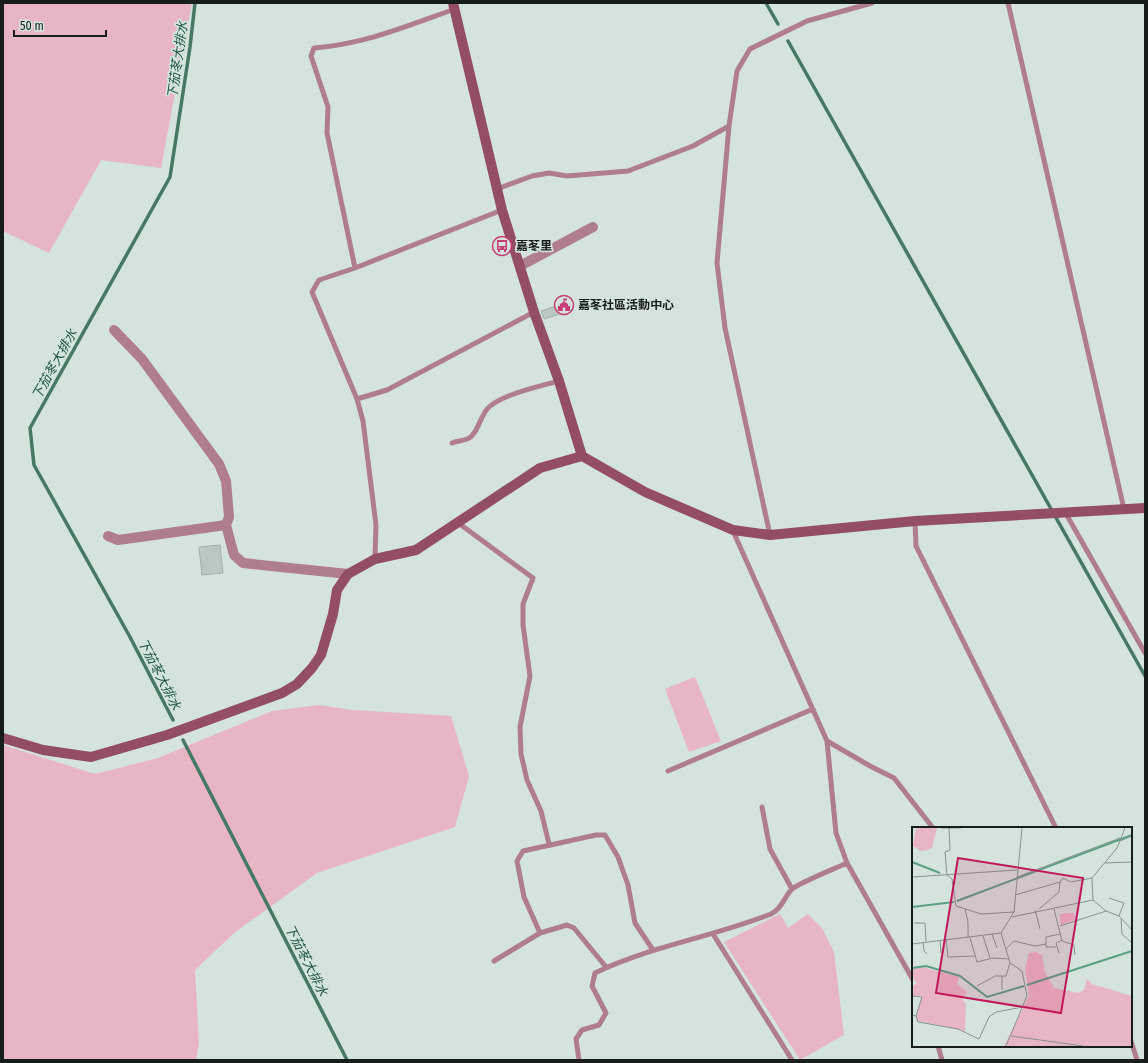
<svg xmlns="http://www.w3.org/2000/svg" width="1148" height="1063" viewBox="0 0 1148 1063" font-family="'Fira Sans Condensed','Noto Sans TC',sans-serif">
  <rect width="100%" height="100%" fill="#d4e3dc"/>
  <path fill="#e8b5c4" d="M3,3h189l-31,165 -60,-8 -52,93 -46,-22z
    M695,677l26,64 -32,11 -24,-63z
    M319,705l33,5 99,6 18,60 -14,51 -138,46 -83,60 -39,37 4,73 -3,17h-193v-315l92,29 63,-16 114,-47z
    M780,914l8,14 20,-14 14,14 12,24 10,83 -44,25 -76,-118z"/>
  <g fill="none" stroke-linecap="round" stroke-linejoin="round">
    <path stroke="#457964" stroke-width="3.5" d="M766,3l12,21
      M788,41l357,635
      M173,720l-43,-83 -96,-172 -4,-37 140,-251 20,-130 5,-44
      M183,740l164,320"/>
  </g>
  <path fill="#b9c8c1" stroke="#a2b1aa" d="M570,301l3,9 -29,9 -3,-8z
    M220,545l3,28 -21,2 -3,-28z"/>
  <g fill="none" stroke-linecap="round" stroke-linejoin="round">
    <path stroke="#af7d8c" stroke-width="5" d="M1008,3l116,506
      M497,189l35,-13 17,-3 18,3 61,-5 65,-25 36,-20
      M355,268l-28,-135 1,-26 -17,-51 3,-8c51,-4 93,-22 141,-39
      M357,399l30,-9 147,-78
      M452,443c5,-2 10,-2 15,-4 11,-4 13,-24 22,-32 15,-13 51,-21 70,-26
      M1065,512l80,141
      M915,521l1,25 140,282
      M457,522l76,56 -10,26v21l7,51 -10,51 1,27 6,26 14,31 8,33
      M733,531l94,210 9,92 11,30 66,117
      M770,535l-45,-207 -8,-65 12,-137 8,-55 13,-22 57,-28 65,-18
      M375,559l1,-34 -13,-104 -6,-22 -45,-107 7,-12 36,-12 147,-58
      M827,741l43,25 24,12 39,50
      M668,771l145,-62
      M762,807l8,42 22,40
      M540,933l-16,-36 -7,-36 6,-10 73,-16h9l13,22 10,28 7,38 18,27
      M713,934l79,126
      M494,961l46,-28 27,-8 7,3 32,39
      M1131,1041l6,19
      M938,1046l4,14
      M579,1060l-3,-21 6,-9 17,-5 7,-12 -14,-27 3,-13c56,-27 118,-36 176,-59 11,-5 13,-17 21,-25 7,-6 44,-21 55,-26"/>
    <path stroke="#af7d8c" stroke-width="10" d="M520,266l73,-39
      M114,330l28,29 77,105 7,17 3,36 -3,8 8,30 9,8 105,11
      M108,536l10,4 108,-15"/>
    <path stroke="#934d65" stroke-width="10" d="M453,3l49,207 32,102 25,69 23,75 63,36 88,38 37,5 145,-14 230,-13
      M3,738l40,12 48,7 76,-22 115,-42 15,-9 15,-16 9,-13 12,-41 4,-24 11,-16 27,-15 41,-9 124,-82 42,-12"/>
  </g>
  <defs>
    <symbol id="bus-ring" viewBox="-11 -11 22 22"><circle r="9.5" fill="#d4e3dc" stroke="#c73e77" stroke-width="1.5"/><path d="M-5-6H5V4H4V6H2V4H-2V6H-4V4H-5ZM-3.5-4V0h7V-4ZM-3.5 1.2v1.5H-2V1.2ZM2 1.2v1.5H3.5V1.2Z" fill="#c73e77"/></symbol>
    <symbol id="civic-ring" viewBox="-11 -11 22 22"><circle r="9.5" fill="#d4e3dc" stroke="#c73e77" stroke-width="1.5"/><path d="M-.6-6.5H3V-4.5H.6V-3L4-1V1h2V6H-6V1h2V-1L-.6-3ZM-1.2 2.5V6h2.4V2.5Z" fill="#c73e77"/></symbol>
  </defs>
  <g fill-rule="evenodd">
    <use href="#bus-ring" x="491" y="235" width="22" height="22"/>
    <use href="#civic-ring" x="553" y="294" width="22" height="22"/>
  </g>
  <g text-anchor="middle" stroke-width="3.5" stroke-linejoin="round" paint-order="stroke">
    <g font-size="12" font-weight="bold" fill="#171d1a" stroke="#d4e3dc" text-anchor="start">
      <text x="516" y="250">嘉苳里</text>
      <text x="578" y="309">嘉苳社區活動中心</text>
    </g>
    <g font-size="13" font-style="italic" fill="#1c5540" stroke="#d4e3dc">
      <text transform="translate(177 60) rotate(-82)" y="5">下茄苳大排水</text>
      <text transform="translate(54 364) rotate(-61)" y="5">下茄苳大排水</text>
      <text transform="translate(160 674) rotate(63)" y="5">下茄苳大排水</text>
      <text transform="translate(307 960) rotate(63)" y="5">下茄苳大排水</text>
    </g>
  </g>
  <g transform="translate(912 827)">
    <rect width="220" height="220" fill="#d4e3dc"/>
    <path d="M4,1h21l-5,20 -4,2 -8,1 -6,-5 -2,3zM152,86h10l2,6 -15,6 -2,-10zM124,125l6,3 3,17 9,16 24,5 6,-3 3,-11 5,5 40,12v50h-128l25,-50 -4,-27 4,-16zM10,140l37,10 -2,7 10,8 -5,7 4,5 -1,27 -48,-10 -1,-6 6,-19 -10,1v-10l5,-4 -5,-5v-9z" fill="#e8b5c4"/>
    <path fill="none" stroke="#59a083" stroke-width="2" d="M0,35l28,11M45,74l175,-66M0,80l42,-5M0,141l14,-2 34,10 27,21 37,-11M115,158l105,-34"/>
    <path fill="none" stroke="#88948e" stroke-width="1" d="M29,1h20M37,1l1,22 -5,2 2,23 5,4 4,27 25,8 33,-2M208,14l12,-5M193,36l27,-1M0,50l105,-7M105,50l103,-39M180,51l1,22M103,68l45,-13 3,-4 8,4 21,-4 25,-30 8,-20M197,71l15,5 -5,13M53,82l3,13v16M127,82l20,-17 1,-10M142,82l8,32 12,4 1,10M123,83l5,19M100,90l81,-17 13,11 13,5 13,14M209,92l1,15 10,9M2,96h11l1,18M148,99l46,-15M89,106l9,30 12,8 5,25 -21,50M80,107l5,14M71,109l7,22M58,111l7,24 16,-4 16,1M28,113l1,13M34,113l2,17 27,-1M11,115l1,9 3,3M0,117l89,-11 13,-21 8,-84M144,120h-10v-10l14,-3M94,122l8,-8 21,5 11,-2M147,126l-3,-10 6,-3M65,159l18,-10h11l4,-13M90,163v-14M0,169l10,1 -6,19M0,188l4,1 2,6 40,7 21,10 10,-22 7,-5 27,-5M99,209l72,10"/>
    <path fill="#c2185b" fill-opacity="0.15" stroke="#c2185b" stroke-width="2" d="M46,31l125,20 -22,135 -125,-20z"/>
    <rect width="220" height="220" fill="none" stroke="#171d1a" stroke-width="2"/>
  </g>
  <rect width="1148" height="1063" fill="none" stroke="#171d1a" stroke-width="8"/>
  <path d="M14 30v6h92v-6" fill="none" stroke="#171d1a" stroke-width="2"/>
  <text x="20" y="30" font-size="12" fill="#171d1a" stroke="#d4e3dc" stroke-width="3" paint-order="stroke">50 m</text>
</svg>
